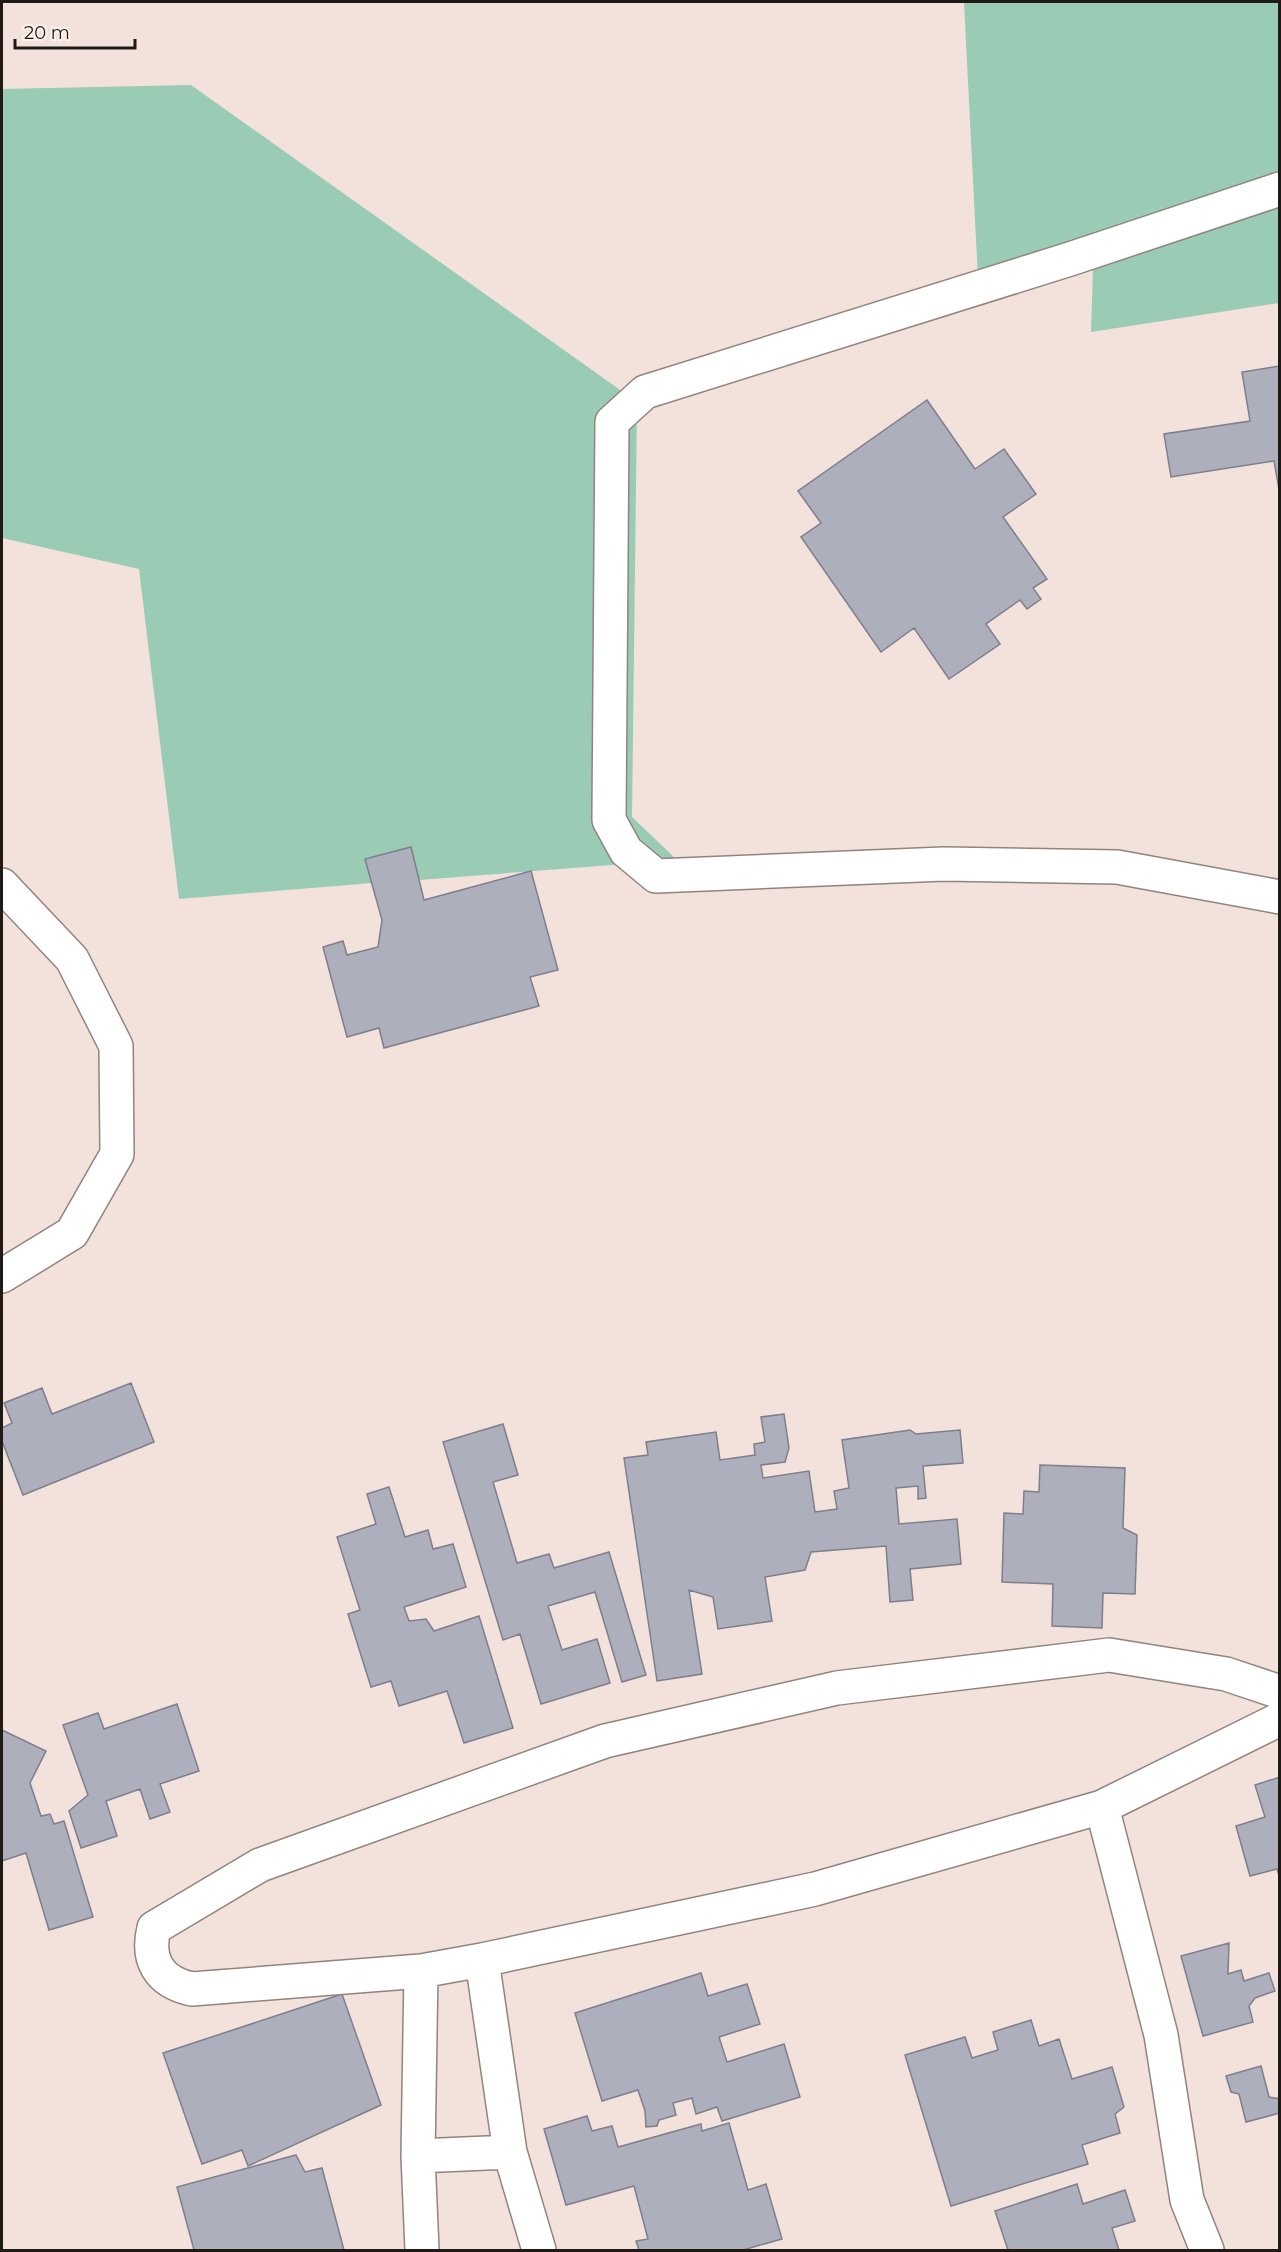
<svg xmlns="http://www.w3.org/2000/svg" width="1281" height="2252" viewBox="0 0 1281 2252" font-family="Montserrat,sans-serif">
  <rect width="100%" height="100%" fill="#f2e2db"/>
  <path fill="#9acbb5" d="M964,2h315v301l-188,29 3,-95 -116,42z
    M191,85l446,317 -5,415 45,43 -258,20 -9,-33 -45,12 7,24 -193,16 -40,-330 -137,-31v-449z"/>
  <path fill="#aeafbd" stroke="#7e7e8c" stroke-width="1.5" d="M1280,366v129l-6,-34 -103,16 -7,-43 86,-13 -8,-49z
    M927,400l48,69 29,-20 32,45 -33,23 44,62 -14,9 8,11 -14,10 -7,-9 -34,24 14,20 -51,35 -35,-51 -33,24 -80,-115 20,-14 -23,-32z
    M411,847l13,53 107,-29 27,99 -28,7 9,29 -155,42 -5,-20 -32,9 -24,-90 20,-6 4,14 31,-8 4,-27 -17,-61z
    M131,1383l23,59 -131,53 -21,-54v-13l10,-5 -8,-20 38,-15 10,26z
    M784,1414l5,34 -4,14 -24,3 2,13 46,-7 6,41 22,-3 -3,-18 15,-3 -7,-48 68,-10 6,4 44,-4 3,33 -40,3 3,32 -8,1v-13l-22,2 3,36 58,-5 4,45 -51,5 3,31 -23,2 -4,-56 -75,6 -6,18 -40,7 7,44 -54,8 -5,-32 -24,-7 13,84 -45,7 -33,-223 24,-3 -2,-13 70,-10 4,28 35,-5 -1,-11 11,-2 -4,-25z
    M503,1424l15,51 -25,7 24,81 32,-9 5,14 55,-16 37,123 -24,7 -27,-90 -47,14 14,44 35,-11 13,44 -69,21 -21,-70 -17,6 -60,-198z
    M1040,1465l85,3 -2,60 14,7 -2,59 -32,-1 -1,35 -50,-2 1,-42 -51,-2 2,-69 19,1 1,-23 15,1z
    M389,1487l16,50 23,-7 5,19 20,-5 13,43 -62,20 5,14 17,-2 8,12 45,-15 34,112 -49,15 -17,-52 -48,15 -8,-25 -20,6 -23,-73 12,-4 -23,-73 39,-13 -9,-30z
    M177,1704l22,67 -39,13 10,28 -20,7 -10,-30 -34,12 11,35 -36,12 -12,-37 19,-16 -25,-70 35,-12 6,16z
    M2,1730l44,21 -16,32 11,33 9,-2 4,10 10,-3 29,96 -44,13 -23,-77 -24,8z
    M1280,1777v102l-3,-10 -27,7 -14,-50 29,-9 -10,-32z
    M1229,1943l-1,31 13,-4 3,11 25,-8 6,18 -20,7 -6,8 4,16 -50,14 -22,-80z
    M701,1973l7,23 39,-12 13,40 -41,13 8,25 57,-18 16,53 -78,24 -5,-14 -21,7 -4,-16 -19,5 3,12 -17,5 -2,6 -11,1 -1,-16 -7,-21 -36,11 -27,-88z
    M342,1994l39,111 -133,61 -6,-16 -40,14 -39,-111z
    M1031,2020l8,26 20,-7 13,40 40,-12 12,40 -9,7 5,19 -38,12 6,19 -137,42 -46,-151 60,-18 7,21 26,-8 -5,-18z
    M1261,2066l8,31 11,2v14l-34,9 -7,-28 -8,-2 -5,-16z
    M587,2116l5,15 20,-5 6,21 83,-23 1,7 27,-8 19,67 18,-6 16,55 -39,11h-104l-3,-9 12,-2 -14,-53 -68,19 -22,-76z
    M296,2155l9,17 17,-4 22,82h-150l-17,-63z
    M1077,2184l6,20 42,-14 10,31 -23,7 7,22h-111l-13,-39z"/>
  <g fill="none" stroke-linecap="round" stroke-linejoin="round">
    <defs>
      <path id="minor" d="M1280,189l-210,70 -425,133 -33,30 -3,398 17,31 30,25 288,-12 173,3 163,30
        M2,885l70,74 44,87 1,108 -45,79 -70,43
        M1280,1692l-54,-18 -117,-19 -272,33 -232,53 -345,124 -106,63c-8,32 5,54 38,61l229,-18 61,-11 333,-71 287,-82 178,-88
        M1102,1807l59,228 26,165 20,50
        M482,1960l28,192 29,98
        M421,1971l-3,185 4,94
        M418,2156l92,-4"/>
    </defs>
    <use href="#minor" stroke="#92837d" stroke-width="36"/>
    <use href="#minor" stroke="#fff" stroke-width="33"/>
  </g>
  <rect width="1281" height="2252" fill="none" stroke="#201a17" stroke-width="6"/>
  <path d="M15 39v9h120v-9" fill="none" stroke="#201a17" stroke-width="3"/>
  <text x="24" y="39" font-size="18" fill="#201a17" stroke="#fdf0ea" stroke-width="4.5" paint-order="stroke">20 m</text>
</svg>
